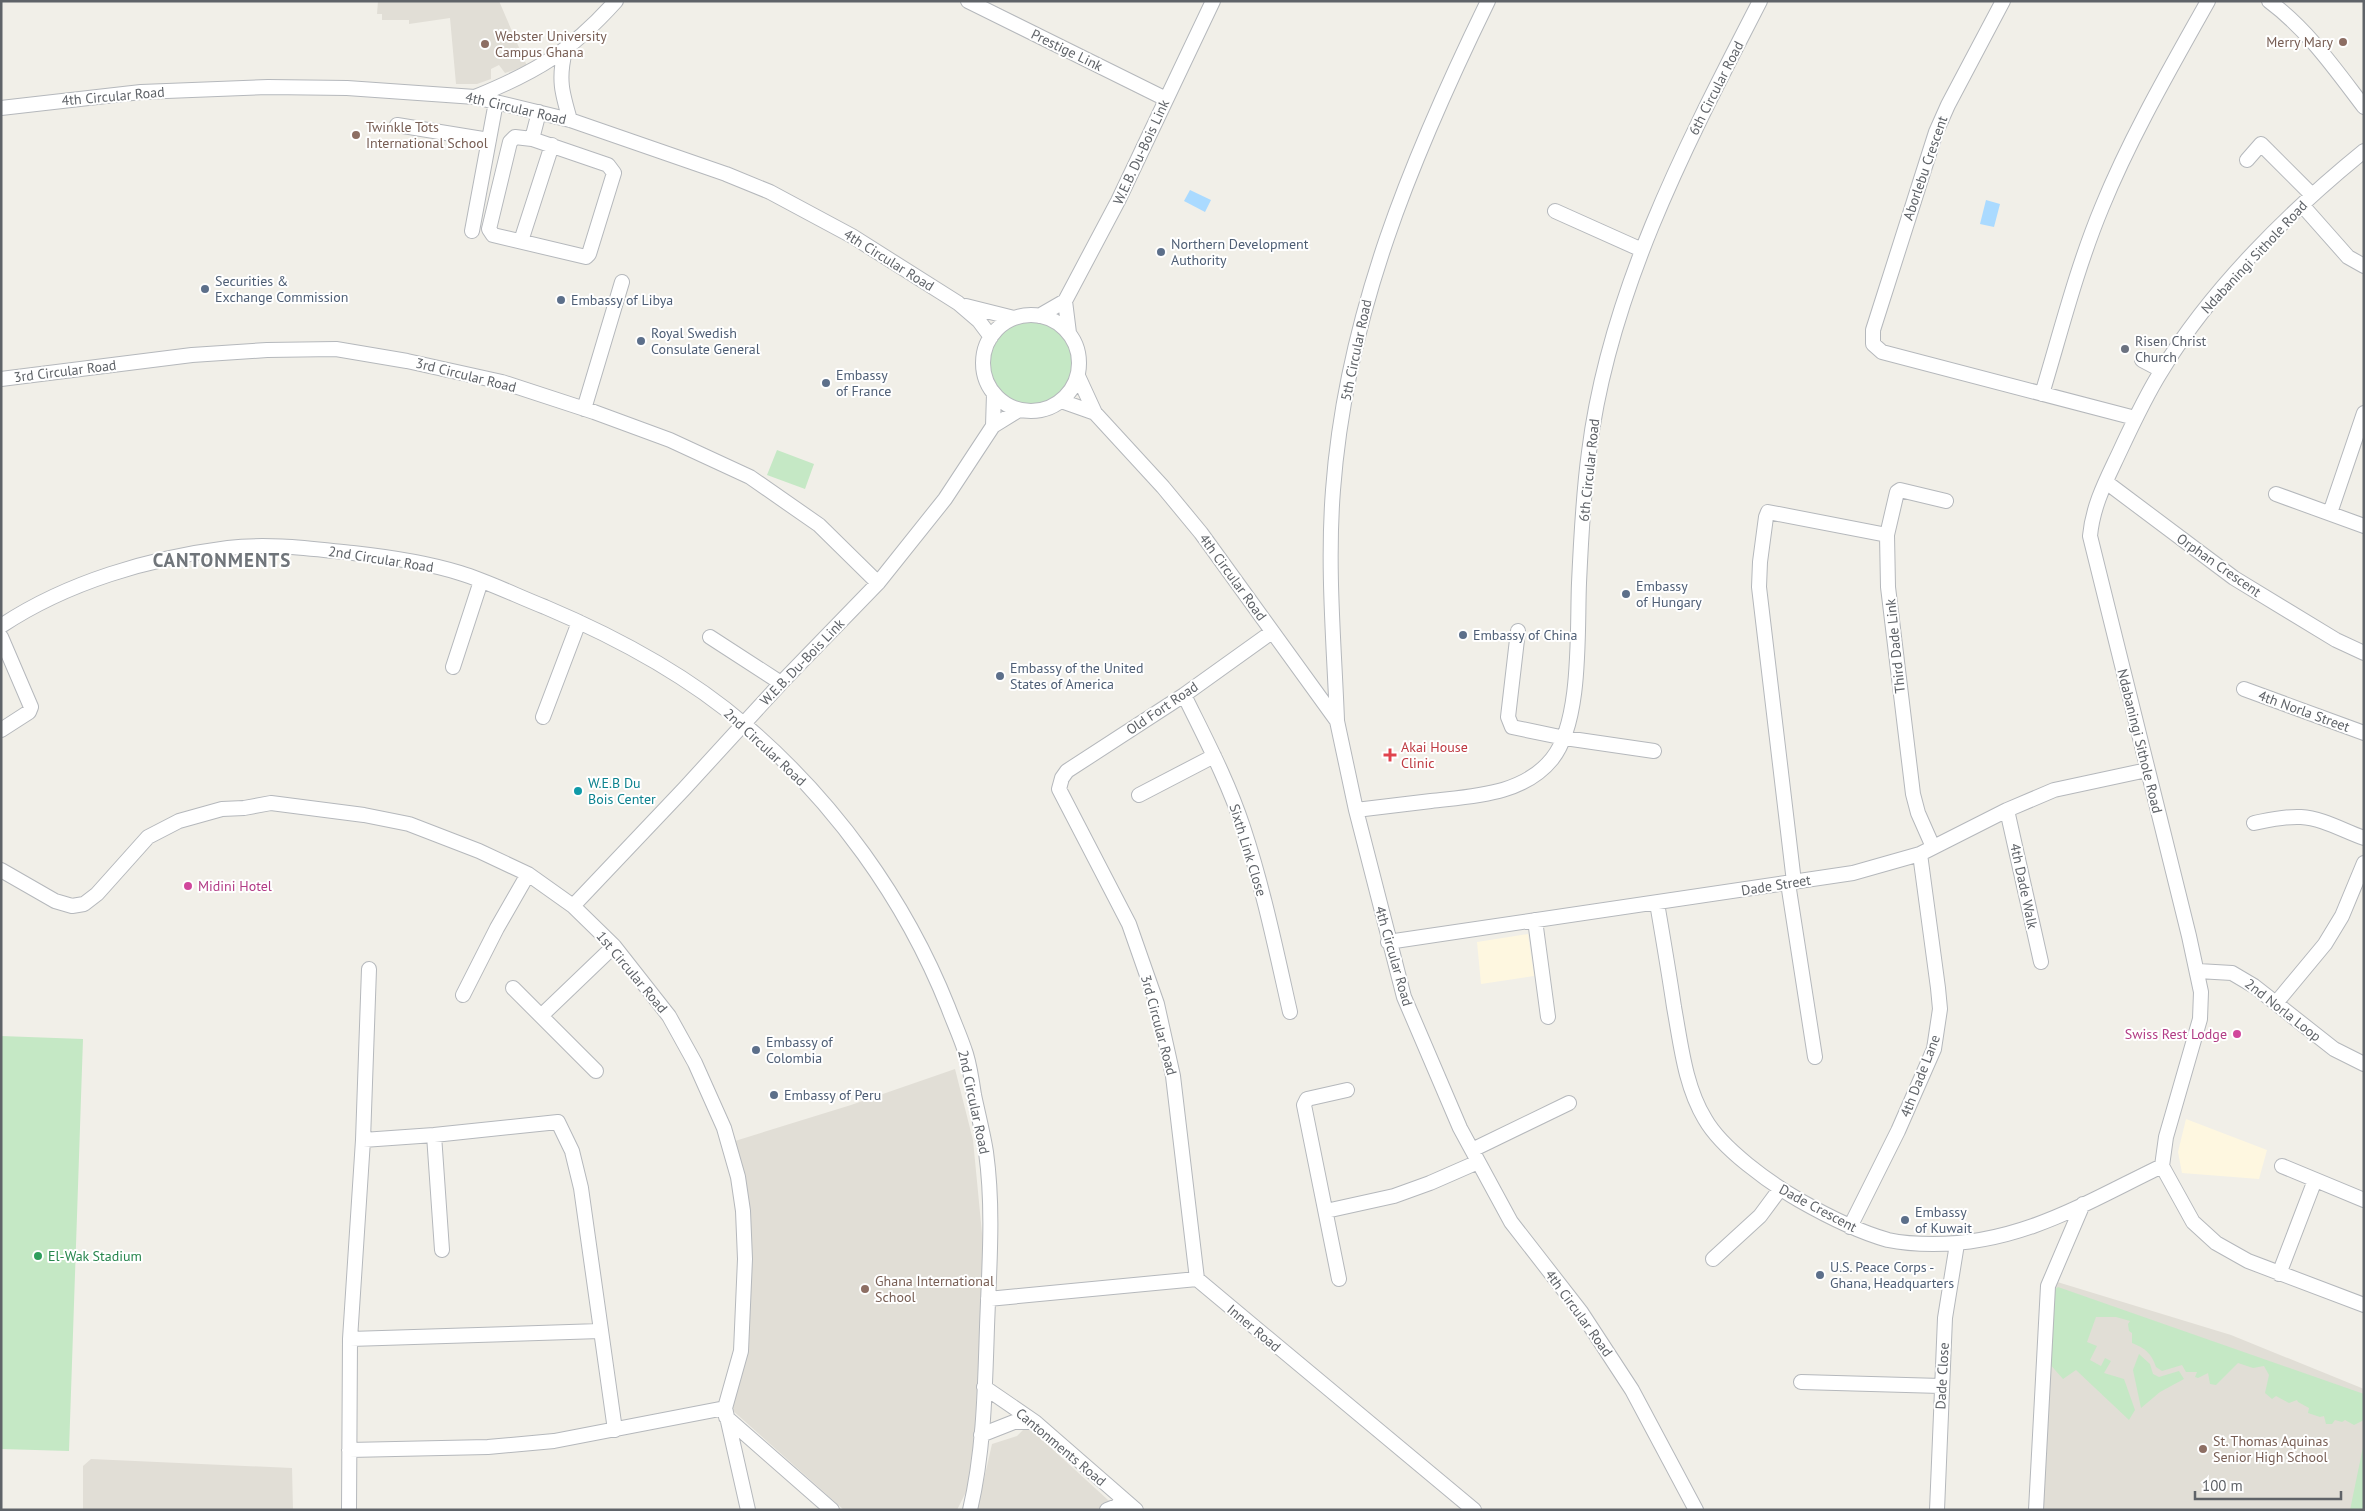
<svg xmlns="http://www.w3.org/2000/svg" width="2365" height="1511" viewBox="0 0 2365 1511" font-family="'PT Sans',sans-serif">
  <rect width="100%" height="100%" fill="#f1efe8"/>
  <path fill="#fef7e0" d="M1528,934l6,42 -53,8 -4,-42z
    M2186,1119l81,31 -8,29 -77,-6 -4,-21z"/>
  <path fill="#e1ded6" d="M378,1h121l28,65 -22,7 -6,-8 -8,4v10l-14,5h-21l-6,-66 -41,6v-4h-27v-6h-5z
    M955,1069l18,71 11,114 -9,174 -5,56 -13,26h-113l-113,-101 14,-223 -10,-45 116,-36z
    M2054,1281l177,54 133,54v121h-324z
    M1027,1426l92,84h-142l15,-66 25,-8z
    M91,1459l201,9 1,42h-210v-44z"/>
  <path fill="#c5e8c5" d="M986 362a44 44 0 1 1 88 0a44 44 0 1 1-88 0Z
    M777,450l37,14 -9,25 -38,-14z
    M1,1036l82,3 -14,412 -68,-2z
    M2058,1287l306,107v26l-10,5 -9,-5 -3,2 -7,-2 -3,4h-6l-2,-8 -4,1 -12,-4 1,-5 -11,-6 -1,-2 -8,3 -13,-7 -4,3 -7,-6 4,-18 -5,-9 -11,2 -15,-5 -22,22 -6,-1 -2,-11 -10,5 -3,-1 2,-5h-11l-4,-7 -20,6 -6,-4c-4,-13 -11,-19 -24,-24v-10l-3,-2 -1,-7 2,-3 -14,-4h-20l-9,25 10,4 -7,14 11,6 4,-8 6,3 -7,12 20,6 11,31 -6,10 -53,-50 -13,9 -16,-18 4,-69z
    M2139,1354l11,10 3,10 6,3 20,-6 5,8 -24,13 -19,16 -8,-38z
    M2363,1447l1,63h-14z"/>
  <path fill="#aadaff" d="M1190,190l21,10 -6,12 -21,-11z
    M1986,200l14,4 -6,23 -14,-3z"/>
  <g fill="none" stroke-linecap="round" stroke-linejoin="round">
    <defs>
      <path id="minor" d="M968,1l198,98
        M2003,1l-55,104 -12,27 -63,198v14l9,8 253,66
        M2269,1c39,29 66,68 95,106
        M565,51c-7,28 -3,42 5,69
        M475,97c63,-26 95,-45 141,-96
        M1,108l140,-16 127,-5 79,1 128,9 95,23 156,54 44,18 82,44 106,67 21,18 12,16
        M397,125l92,15
        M532,139l-17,-2 -5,5 -20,83 -1,4 4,6 93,22 3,-3 25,-81 -6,-8 -76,-26 7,-27
        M2364,151c-74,60 -152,137 -202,219 -16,25 -29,53 -42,81 -13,28 -27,53 -30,85l99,400 12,56 -1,27 -34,118 -4,29 31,56 23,21 32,18 116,44
        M2247,160l14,-16 51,51
        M2302,205l46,52 16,9
        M1555,211l87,39
        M472,231l24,-129
        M521,241l31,-96
        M1065,301l4,32
        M966,306l48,12
        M983 363a48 48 0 1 1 96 0a48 48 0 1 1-96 0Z
        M1039,316l26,-15 53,-100 95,-200
        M2142,360l19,10
        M1078,376l17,37 68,74 38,46 136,188 19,89 48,187 56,131 51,94 70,90 51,78 64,120
        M1,379l191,-24 75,-5 69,-1 71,12 95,21 92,30 76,28 80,37 69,48 59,58
        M2042,394c19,-63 35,-127 60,-187 29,-71 68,-138 106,-206
        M1061,401l34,12
        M584,409l38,-127
        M993,426l1,-32
        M2106,482l128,96 102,62 28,13
        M2276,494l88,32
        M2330,513l34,-100
        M1,626c66,-44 149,-68 227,-78 42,-5 84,1 125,5 36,4 72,9 107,20 29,9 57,23 85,34 71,30 142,68 200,118 89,76 160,174 203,282 6,16 13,31 18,47 4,13 6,27 8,41 4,19 9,38 12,57 8,58 3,117 1,175 -2,61 -3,124 -17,183
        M1518,631l-10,86 4,10 53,11 89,13
        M1,637l30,70 -2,5 -28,18
        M710,637l71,46
        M453,667l28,-86
        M2244,689l120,44
        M1184,695c21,43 44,86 59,132 20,60 33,123 47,185
        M543,717l36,-95
        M1337,720c-3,-76 -10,-153 -4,-230 13,-175 79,-333 155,-489
        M1139,795l75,-39
        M1356,810c25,-3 50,-6 75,-9 42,-5 92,-6 121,-42 30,-37 25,-128 27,-176 2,-44 4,-88 10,-131 20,-161 98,-309 171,-451
        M2007,810l34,152
        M2254,823c15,-3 31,-7 47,-6 21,1 43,14 63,21
        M1933,847l-15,-34 -5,-19 -25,-207 -1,-52 10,-43 3,-2 46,11
        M1,870l54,31 17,5 12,-2 13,-10 51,-57 31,-16 43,-12 22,-1 27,-5 93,12 45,9 70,27 49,23 45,32 41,40 55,70 26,47 29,65 14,49 5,34 2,48 -4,92 -16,57 23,102
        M1794,882l-35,-295 1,-25 6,-45 2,-5 119,23
        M1788,883l27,174
        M1657,903c6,35 12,70 17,104 7,38 11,79 31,112 17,30 65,64 94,81 28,16 57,31 89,40 14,3 30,4 45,4 88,0 152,-41 229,-78
        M573,906l111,-117 97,-106 97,-100 67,-84 48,-73 26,-16
        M1535,920l13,97
        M1388,942l465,-69 67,-19 87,-44 47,-20 93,-20
        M2198,971l34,2 22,13 80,63 30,15
        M513,988l83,83
        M463,995l34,-67 31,-54
        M2276,1003l49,-59 17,-28 22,-53
        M542,1015l72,-69
        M434,1135l8,115
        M363,1140l71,-5 124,-13 14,29 9,37 34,242
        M1472,1150l97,-47
        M2282,1166l82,34
        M1326,1211l68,-15 36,-13 48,-21
        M1850,1227l48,-96 36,-82 6,-40 -2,-21 -18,-134
        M1713,1259l47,-43 20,-27
        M2279,1274l36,-94
        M1197,1279l-24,-203 -16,-72 -28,-80 -70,-135 3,-11 5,-7 117,-76 88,-63
        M1339,1279l-35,-174 3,-6 40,-9
        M988,1299l209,-20 277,231
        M350,1339l250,-8
        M1801,1382l140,4
        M984,1387l51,35 101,88
        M726,1417l106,93
        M981,1435l33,-13h21
        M349,1450l139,-3 66,-6 171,-33
        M349,1510l1,-171 13,-199 6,-171
        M1107,1510l10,-4 6,-7
        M1937,1510l8,-192 12,-74
        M2036,1510l12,-224 35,-82"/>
    </defs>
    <use href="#minor" stroke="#b5b8bc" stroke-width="16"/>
    <use href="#minor" stroke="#fff" stroke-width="14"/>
  </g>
  <g fill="#8d6e63" stroke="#fff" stroke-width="2">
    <circle cx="2343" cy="42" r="5"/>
    <circle cx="485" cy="44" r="5"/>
    <circle cx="356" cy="135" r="5"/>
    <circle cx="865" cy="1289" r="5"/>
    <circle cx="2203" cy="1449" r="5"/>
  </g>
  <g fill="#5c6f8a" stroke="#fff" stroke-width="2">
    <circle cx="1161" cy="252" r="5"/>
    <circle cx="205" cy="289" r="5"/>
    <circle cx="561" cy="300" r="5"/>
    <circle cx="641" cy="341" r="5"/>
    <circle cx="826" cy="383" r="5"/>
    <circle cx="1626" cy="594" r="5"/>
    <circle cx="1463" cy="635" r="5"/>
    <circle cx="1000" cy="676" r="5"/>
    <circle cx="756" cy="1050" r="5"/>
    <circle cx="774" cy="1095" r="5"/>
    <circle cx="1905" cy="1220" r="5"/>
    <circle cx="1820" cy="1275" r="5"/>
  </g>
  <circle fill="#6b7280" stroke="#fff" stroke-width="2" cx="2125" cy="349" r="5"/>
  <path fill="#e0444e" stroke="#fff" stroke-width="2" d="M1387.5 747.5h5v5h5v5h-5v5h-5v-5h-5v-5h5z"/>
  <circle fill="#0f9aa8" stroke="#fff" stroke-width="2" cx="578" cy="791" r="5"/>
  <g fill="#d1479c" stroke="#fff" stroke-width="2">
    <circle cx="188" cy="886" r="5"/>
    <circle cx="2237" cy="1034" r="5"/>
  </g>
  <circle fill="#2e9e5b" stroke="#fff" stroke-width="2" cx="38" cy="1256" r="5"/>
  <g text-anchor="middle" stroke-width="4" stroke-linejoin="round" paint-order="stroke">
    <g font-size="14" fill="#785e54" stroke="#fff" text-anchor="start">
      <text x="495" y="41">Webster University<tspan x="495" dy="16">Campus Ghana</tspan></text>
      <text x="2333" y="47" text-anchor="end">Merry Mary</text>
      <text x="366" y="132">Twinkle Tots<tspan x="366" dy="16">International School</tspan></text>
      <text x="875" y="1286">Ghana International<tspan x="875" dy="16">School</tspan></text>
      <text x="2213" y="1446">St. Thomas Aquinas<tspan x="2213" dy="16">Senior High School</tspan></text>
    </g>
    <g font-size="14" fill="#5f6368" stroke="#fff">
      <text transform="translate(1067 50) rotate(26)" y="5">Prestige Link</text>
      <text transform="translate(1716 88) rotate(-63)" y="5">6th Circular Road</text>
      <text transform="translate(113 96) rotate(-5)" y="5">4th Circular Road</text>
      <text transform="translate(516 108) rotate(13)" y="5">4th Circular Road</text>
      <text transform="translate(1141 152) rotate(-65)" y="5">W.E.B. Du-Bois Link</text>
      <text transform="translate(1925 168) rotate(-71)" y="5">Aborlebu Crescent</text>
      <text transform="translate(2254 257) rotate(-47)" y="5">Ndabaningi Sithole Road</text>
      <text transform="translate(889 260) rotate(32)" y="5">4th Circular Road</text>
      <text transform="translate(1356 350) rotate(-78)" y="5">5th Circular Road</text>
      <text transform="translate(65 371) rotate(-7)" y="5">3rd Circular Road</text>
      <text transform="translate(466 375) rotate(14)" y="5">3rd Circular Road</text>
      <text transform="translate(1589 470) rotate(-84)" y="5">6th Circular Road</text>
      <text transform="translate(381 559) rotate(9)" y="5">2nd Circular Road</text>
      <text transform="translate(2219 565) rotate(35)" y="5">Orphan Crescent</text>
      <text transform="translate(1233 577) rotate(54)" y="5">4th Circular Road</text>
      <text transform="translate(1895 646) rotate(-96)" y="5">Third Dade Link</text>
      <text transform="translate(802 662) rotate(-46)" y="5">W.E.B. Du-Bois Link</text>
      <text transform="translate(1162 708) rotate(-34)" y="5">Old Fort Road</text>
      <text transform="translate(2304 711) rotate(20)" y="5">4th Norla Street</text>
      <text transform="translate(2140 741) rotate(76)" y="5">Ndabaningi Sithole Road</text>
      <text transform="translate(765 747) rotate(43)" y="5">2nd Circular Road</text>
      <text transform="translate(1248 850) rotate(73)" y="5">Sixth Link Close</text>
      <text transform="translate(1776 885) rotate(-9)" y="5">Dade Street</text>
      <text transform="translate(2024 886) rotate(78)" y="5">4th Dade Walk</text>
      <text transform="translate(1394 956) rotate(74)" y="5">4th Circular Road</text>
      <text transform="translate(632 972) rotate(50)" y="5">1st Circular Road</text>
      <text transform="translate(2283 1010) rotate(38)" y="5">2nd Norla Loop</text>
      <text transform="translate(1159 1025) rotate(75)" y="5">3rd Circular Road</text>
      <text transform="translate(1920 1076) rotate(-69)" y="5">4th Dade Lane</text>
      <text transform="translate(974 1102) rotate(78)" y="5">2nd Circular Road</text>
      <text transform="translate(1818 1208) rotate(28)" y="5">Dade Crescent</text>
      <text transform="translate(1579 1313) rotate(54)" y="5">4th Circular Road</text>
      <text transform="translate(1254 1328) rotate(40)" y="5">Inner Road</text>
      <text transform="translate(1942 1376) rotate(-87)" y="5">Dade Close</text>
      <text transform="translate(1061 1447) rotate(40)" y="5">Cantonments Road</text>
    </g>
    <g font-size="14" fill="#4e5e75" stroke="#fff" text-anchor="start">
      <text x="1171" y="249">Northern Development<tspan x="1171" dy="16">Authority</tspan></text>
      <text x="215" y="286">Securities &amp;<tspan x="215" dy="16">Exchange Commission</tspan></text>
      <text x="571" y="305">Embassy of Libya</text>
      <text x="651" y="338">Royal Swedish<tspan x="651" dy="16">Consulate General</tspan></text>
      <text x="836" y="380">Embassy<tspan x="836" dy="16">of France</tspan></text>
      <text x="1636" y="591">Embassy<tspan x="1636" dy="16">of Hungary</tspan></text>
      <text x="1473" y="640">Embassy of China</text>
      <text x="1010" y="673">Embassy of the United<tspan x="1010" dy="16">States of America</tspan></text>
      <text x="766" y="1047">Embassy of<tspan x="766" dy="16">Colombia</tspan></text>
      <text x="784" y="1100">Embassy of Peru</text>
      <text x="1915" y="1217">Embassy<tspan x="1915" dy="16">of Kuwait</tspan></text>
      <text x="1830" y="1272">U.S. Peace Corps -<tspan x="1830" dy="16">Ghana, Headquarters</tspan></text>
    </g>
    <g font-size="14" fill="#5b616d" stroke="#fff" text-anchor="start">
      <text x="2135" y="346">Risen Christ<tspan x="2135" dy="16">Church</tspan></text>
    </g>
    <g font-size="14" fill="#be3a42" stroke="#fff" text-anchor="start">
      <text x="1401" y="752">Akai House<tspan x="1401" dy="16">Clinic</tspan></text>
    </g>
    <g font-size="14" fill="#0d838f" stroke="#fff" text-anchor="start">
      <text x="588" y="788">W.E.B Du<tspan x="588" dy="16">Bois Center</tspan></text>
    </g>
    <g font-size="14" fill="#b23c85" stroke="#fff" text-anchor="start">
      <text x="198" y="891">Midini Hotel</text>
      <text x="2227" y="1039" text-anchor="end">Swiss Rest Lodge</text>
    </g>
    <g font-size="14" fill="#27864d" stroke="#fff" text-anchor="start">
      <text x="48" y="1261">El-Wak Stadium</text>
    </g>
    <g font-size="19" font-weight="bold" letter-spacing="1" fill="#70757a" stroke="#fff">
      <text x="222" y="567">CANTONMENTS</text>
    </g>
  </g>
  <rect width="2365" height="1511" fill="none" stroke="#5f6368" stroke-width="5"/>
  <path d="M2195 1491v8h146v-8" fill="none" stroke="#5f6368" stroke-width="2.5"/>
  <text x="2202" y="1491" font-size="15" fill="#5f6368" stroke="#ffffff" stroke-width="4" paint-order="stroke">100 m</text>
</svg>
